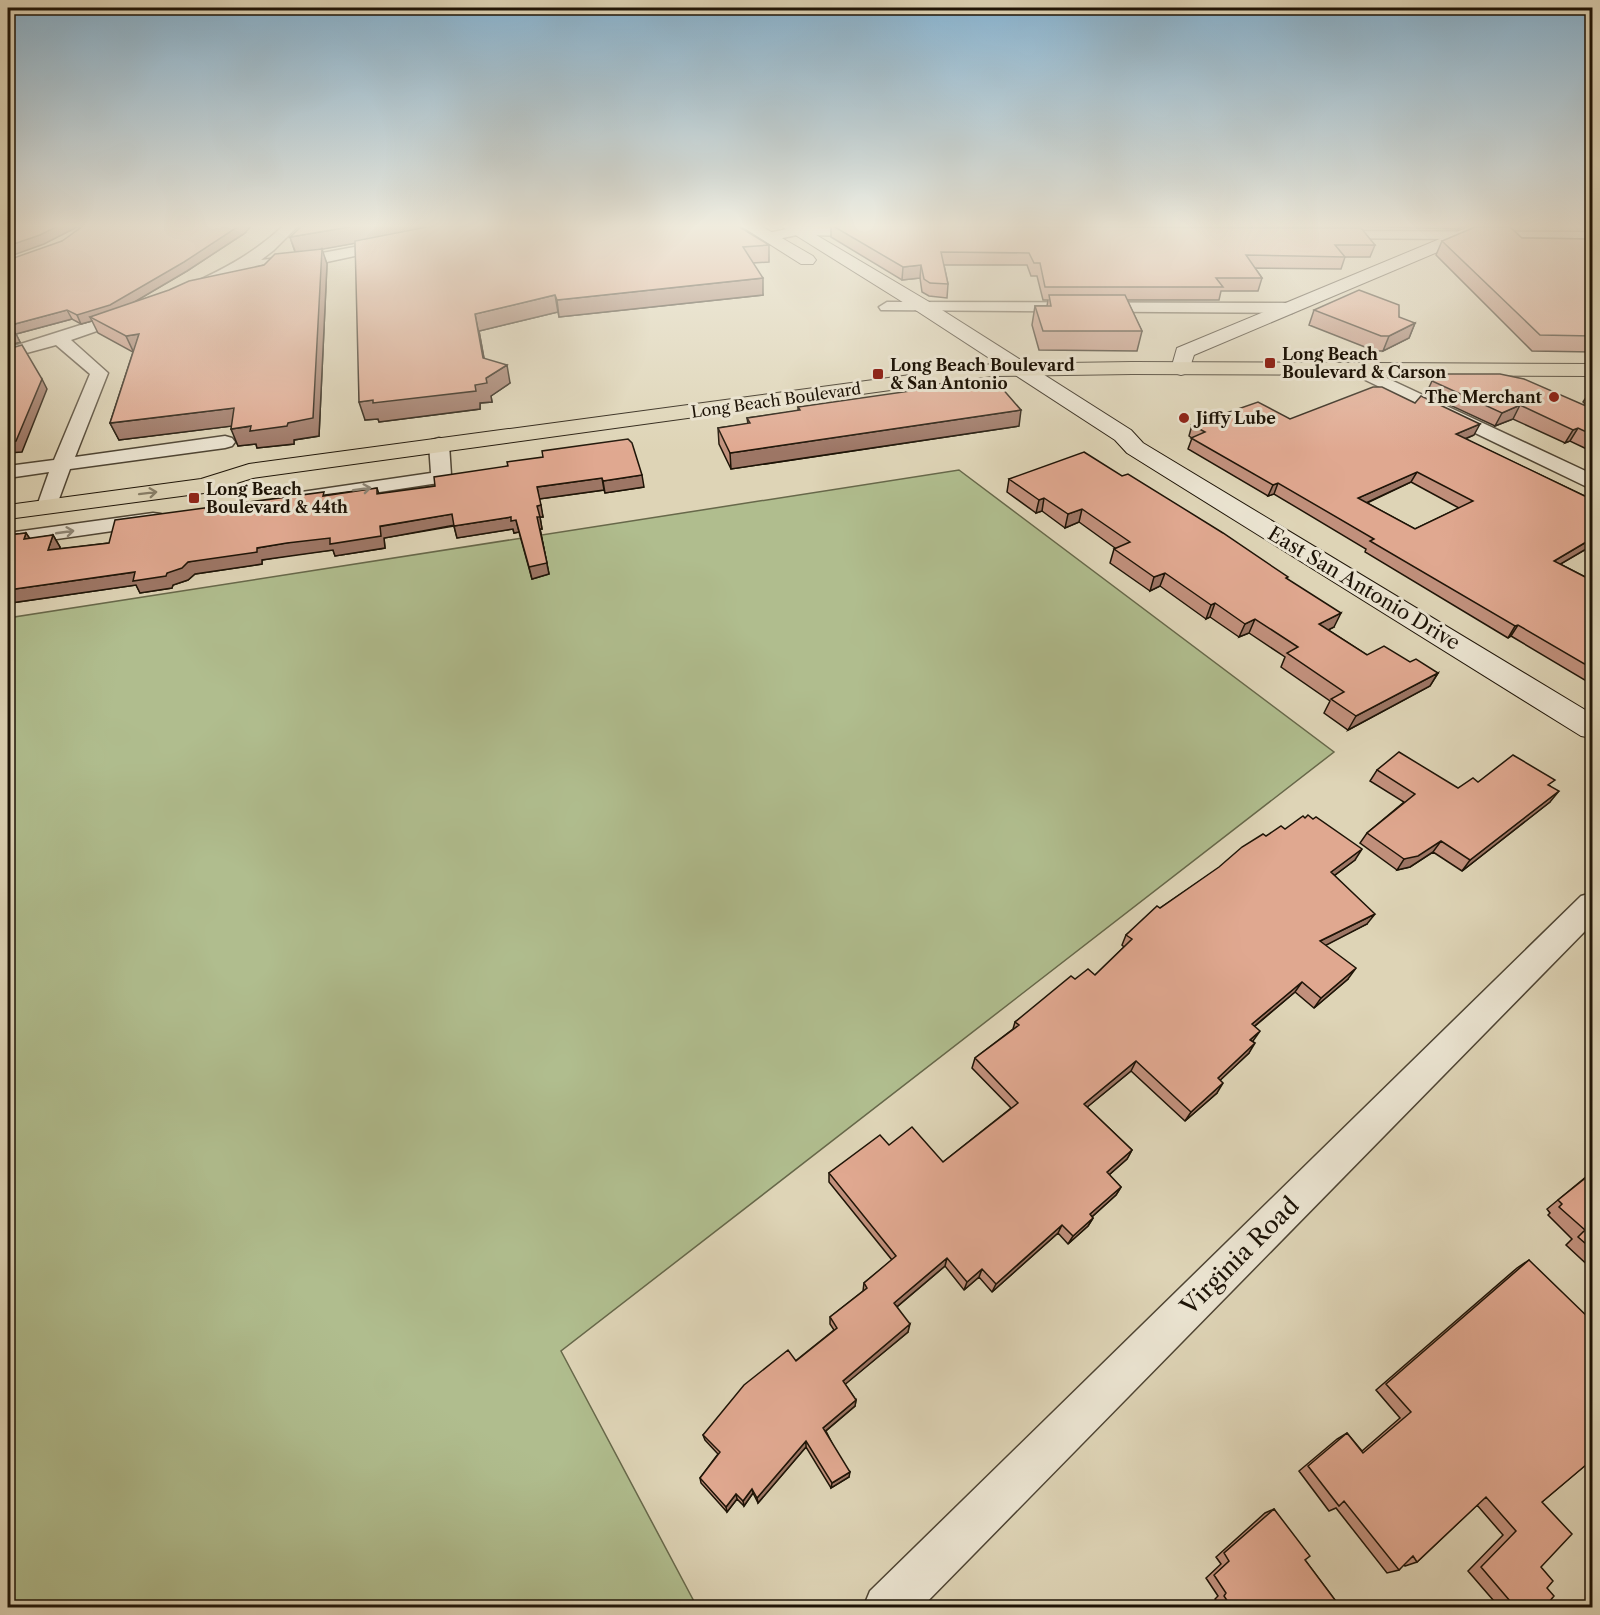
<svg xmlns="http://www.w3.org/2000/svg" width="1600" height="1615" viewBox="0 0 1600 1615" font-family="'Libre Caslon Text',serif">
  <rect width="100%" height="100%" fill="#ded4b6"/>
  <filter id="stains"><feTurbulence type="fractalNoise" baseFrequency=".00333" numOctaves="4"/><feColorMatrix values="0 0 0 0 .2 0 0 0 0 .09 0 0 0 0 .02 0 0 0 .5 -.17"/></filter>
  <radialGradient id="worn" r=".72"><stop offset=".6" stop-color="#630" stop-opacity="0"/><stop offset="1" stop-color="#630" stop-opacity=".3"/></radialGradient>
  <path fill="#b0bd8e" stroke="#67684a" stroke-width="1.5" d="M959,470l375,282 -773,599 136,256 -689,1v-990z"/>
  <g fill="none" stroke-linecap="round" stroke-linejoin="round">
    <defs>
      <path id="street" d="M283,226h15l-24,24 -13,10 61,-7 70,-13 7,4 -7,4 -70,15 -77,7 -52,24 -8,-5 2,-3c37,-17 66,-32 96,-60z
        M797,227l73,1 7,4 -7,4 -73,-1 -29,6 -7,-4 2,-3z
        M1328,231l264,1v8l-269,-2 -2,-3z
        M887,302l405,1 8,5 -8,5 -411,-3 -2,-3z
        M131,309l8,5 -2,3 -66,23 37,33 -33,84 150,-21 7,2 3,4 -3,4 -7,2 -155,21 -15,41 -7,2 -7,-2 -4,-4 12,-34 -41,6v-12l46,-6 36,-86 -34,-29 -48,13v-10z
        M1361,366l231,108v14l-7,-2 -230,-111 -3,-4 3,-4z
        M439,438l7,2 3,4 2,31 -6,7 -157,24 -7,-2 -3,-4 3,-4 7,-2 143,-21 -2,-29 3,-4z
        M153,513l8,1 3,5 -3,5 -153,22v-13z
        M1592,893v31l-671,684h-58l7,-17 711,-695z"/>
      <path id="secondary" d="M741,226h20l52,30 3,4 -3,4h-12z
        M781,226h20l130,77 200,127 12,13 449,271v24l-11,-2 -454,-283 -12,-13 -198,-129z
        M1471,226h23l-2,3 -298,126 -6,18 -7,2 -7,-2 -3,-4 6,-21z"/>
      <path id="primary" d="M1132,362l460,2v12l-460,-2 -140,2 -739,102 -49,15 -196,26v-14l193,-26 48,-15 743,-100z"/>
    </defs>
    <use href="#street" stroke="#4e4433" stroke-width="3"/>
    <use href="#secondary" stroke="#1e1407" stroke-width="2"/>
    <use href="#primary" stroke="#1e1407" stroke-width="2"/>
    <use href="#street" fill="#eae3d0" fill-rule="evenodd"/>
    <use href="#secondary" fill="#eae3d0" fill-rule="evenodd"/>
    <use href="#primary" fill="#ded4b6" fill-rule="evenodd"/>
  </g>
  <path fill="#c1907c" stroke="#1e1407" stroke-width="1.5" fill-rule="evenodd" d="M831,226h173l371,19 -5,12h-25l-4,12 -86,-1 7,10 -4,13h-37l-2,9h-92l15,31 -5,20 -98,-1 -7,-25 3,-19h12l1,-6h-5l-6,-24h-6l-4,-11h-83l4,19 -1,14 -18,-2 -7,-4 -2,-14 -18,2 -71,-43z
    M1012,226h453l-7,3 -112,-3 -1,2z
    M1586,226h7v4z
    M245,233l-58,38 -53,31 130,-37 31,-13 -5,-15 479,8v17l-16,1 10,32 -204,22 -1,-5 -79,19 5,27 26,25 -19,13 1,6 -12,1v6l-101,13 -1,-3 -13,1 -10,-177 -34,6 6,15 -8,172 -25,4v4l-37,4 -1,-4 -18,2 -7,-20 -112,14 -9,-17 23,-71 -35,-19 -6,-12 -11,3 -9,-5 -56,15 4,8 -12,4 54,-105z
    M1522,238l71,1v113l-61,-1 -96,-96 6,-14z
    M1314,310l101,13 -6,15 -26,13h-8l-66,-26z
    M1432,381l157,27 -6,-6 10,-15v65l-23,-11 -5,2 -52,-24 -18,7 -69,-32z
    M798,407l221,19 -288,43 -12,-25 -1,-16 30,-4 -1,-6 51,-7z
    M1290,419l184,16 -9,4 128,61v45l-33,19 33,17v104l-82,-49 -3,2 -143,-86 1,-3 -92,-55 -6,2 -80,-47 4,-11 -3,-2 3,-11zM1411,482l48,26 -44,21 -48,-26z
    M508,466l136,21 -39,6 -1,-3 -65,9 4,18h-3l2,12h-2l9,45 -17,5 -13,-47 -5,1 -1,-4 -56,9 -3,-12 -70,12 1,10 -50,8 -2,-6 -41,5 -30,5v4l-67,10 -7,6 -15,5 -1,3 -32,5 -4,-8 -125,18 -3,10v-78l18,-2 4,6 23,-4 7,12v2l49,-6 216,-48 52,-7 2,6 56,-8z
    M1122,476l165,103 47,48 -6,3 39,25 43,7 28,11 -8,13 -82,44 -24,-17 6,-12 -49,-34 4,-10 -36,-24 -10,4 -29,-20 -4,2 -46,-33 -10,5 -40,-28 4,-14 1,-1 -36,-26 -14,6 -23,-17 -6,2 -29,-21 2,-13z
    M1377,770l81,18 20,-6 72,4v16l-88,69 -29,-19 -23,15 -13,3 -37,-27 7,-10 37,-31 -34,-21z
    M1285,829l70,31 -21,16 33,48 -42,21 23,34 -34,29 -19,-16 -41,35 -1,14 -4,12 -29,27 -3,13 -32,28 -54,-50 -44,36 45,43 -5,9 -18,16 12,12 -5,8 -24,22 1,1 -5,8 -20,18 -10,-11 -66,59 -13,-15 -15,13 -19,-24 -48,41 11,25 -63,52 11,16 -1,6 -29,25 23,46 -18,11 -25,-41 -48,56 -5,-10 -9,13 -7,-7 -10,13 -26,-29 -1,-5 18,-24 -13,-14 -2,-5 131,-105 -4,-6v-7l33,-26 1,-8 28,-23 -63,-78v-9l60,-28 54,17 68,-54 -39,-40 3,-10 38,-29 2,-7 60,-43 20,-4 29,-28 -2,-2 4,-10 34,-27 106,-72z
    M1593,1171v99l-27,-25 6,-6 -24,-24 2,-2 -3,-4z
    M1529,1260l59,128 5,4v76l-5,-5 -46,39 -1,65 6,21 -3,20h-44l-32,-37 35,-36 -26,-30 -60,57 -12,4 -1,-2 -5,6 -12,3 -51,-65 -7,3 -30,-40 38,-32 10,-6 15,18 38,-33 -24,-28 141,-122z
    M1274,1509l31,51 36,48h-120l-6,-9 3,-3 -12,-18 15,-14 -5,-7 49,-44z"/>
  <path fill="#9d7665" stroke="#1e1407" stroke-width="1.5" d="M58,226h21l-35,18 -36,13v-11z
    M239,226h12l-6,7 -58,38 -73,43 -24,3 2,4 -11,3 -4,-9z
    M355,226h95l-154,28 -6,-17z
    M322,249l5,15 -8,172 -25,4v4l-37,4 -1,-4 -18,2 -7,-17 20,-3z
    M921,265l-1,13 -18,2 1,-13z
    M763,278v17l-204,22 -2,-17z
    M555,295l3,17 -79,19 8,45 -12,-62z
    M67,310l5,9 -56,15 4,8 -12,4v-11l3,-10z
    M1415,323l-6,15 -26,13 6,-15z
    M139,334l-5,19 -8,-17z
    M507,365l3,18 -19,13 1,6 -12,1v6l-101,13 -1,-3 -13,1 -6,-18 116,-17z
    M42,379l5,10 -25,63 -14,1v-11z
    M1520,405l-7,14 -18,7 7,-13z
    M234,408l7,17 -122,15 -9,-17z
    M1021,410l-2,16 -288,43 -1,-16z
    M1480,424l-6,11 -24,10 6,-11z
    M1578,428l-8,13 -5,2 8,-13z
    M1417,472l-6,10 -58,27 5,-11z
    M642,475l2,12 -39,6 -2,-12z
    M602,478l2,12 -65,9 -2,-12z
    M1278,483l-4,11 -6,2 5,-11z
    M1044,498l-2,13 -6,2 3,-13z
    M541,505l2,12h-3l2,12h-2l9,45 -17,5 -3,-12 8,-50v-11z
    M1082,509l-3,13 -14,6 3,-14z
    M452,514l3,11 -71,13 1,10 -50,8 -2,-6 -71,10v4l-67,10 -7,6 -15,5 -1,3 -32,5 -4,-8 -125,18 -3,10v-23l127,-18 32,1 21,-11 69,-14z
    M511,517l5,3 3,12 -5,1 -1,-4 -56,9 -3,-12z
    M26,533l8,12 -10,-6z
    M53,535l7,12 -5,15 -7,-12z
    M1593,538v7l-46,27 7,-11z
    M1165,573l-5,13 -10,5 4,-14z
    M1215,603l-5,14 -4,2 5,-14z
    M1341,613l-7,14 -22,11 7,-14z
    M1255,619l-6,14 -10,4 6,-13z
    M1518,625l-7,11 -3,2 7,-12z
    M1438,673l-8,13 -82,44 8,-14z
    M1559,791l-9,11 -88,69 8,-11z
    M1441,841l-8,11 -23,15 -13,3 7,-11z
    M1362,849l-7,11 -31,23 7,-11z
    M1375,914l-8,10 -54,28 7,-11z
    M1356,968l-8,11 -34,29 7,-10z
    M1302,982l-7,10 -50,42 7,-10z
    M1260,1031l-7,10 -9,9 6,-10z
    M1255,1043l-6,10 -37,35 6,-10z
    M1136,1061l-5,10 -51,42 4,-9z
    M1223,1083l-6,10 -32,28 6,-9z
    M1132,1150l-5,9 -25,22 5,-9z
    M1121,1187l-5,8 -31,28 5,-9z
    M1093,1218l-5,8 -20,18 5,-8z
    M1062,1225l-4,8 -66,59 4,-8z
    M947,1258l-2,8 -52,44 1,-7z
    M982,1269l-3,8 -15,13 3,-8z
    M910,1324l-2,8 -66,55 1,-6z
    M856,1400l-1,6 -32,27v-5z
    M806,1441v6l-48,56 -1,-5z
    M850,1472l-1,5 -18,11 1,-5z
    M752,1489l1,4 -9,13 -1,-5z
    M736,1494l1,5 -10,13 -1,-5z"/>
  <path fill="#e0a890" stroke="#1e1407" stroke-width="1.5" fill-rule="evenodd" d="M8,226h50l-18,9 -32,11z
    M83,226h156l-55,36 -74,43 -33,10 -10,-5 -56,15 4,8 -7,2v-75l54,-19z
    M302,226h53l-65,11z
    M432,226h306l31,19 -26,2 20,31 -206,22 -2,-5 -80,19 8,44 24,7 -21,13 1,5 -12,2 1,6 -103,12v-3l-14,2 -4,-161z
    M833,226l528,2 14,17h-40l10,12 -99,-2 16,23h-46l7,9h-178l-5,-24h-6l-5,-10 -88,-1 7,32 -18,-1 -6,-4 -3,-14 -18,2z
    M1475,227h35l12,11 71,1v97l-53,-1 -98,-94z
    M322,249l-9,169 -25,5 -1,3 -37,5 1,-5 -20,3 3,-21 -124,15 29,-89 -13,2 -36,-19 79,-27 20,-9 75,-16 11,-11z
    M1359,290l40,15v12l16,6 -26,13h-8l-67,-26z
    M1049,295h76l17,36h-99l-8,-25h16z
    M22,345l20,34 -26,62 -8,1v-93z
    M1443,374h57l24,5 69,30v26l-15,-7 -5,2 -53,-25 -18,8 -70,-32 5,-6z
    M994,379l27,31 -291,43 -12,-25 32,-5 -3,-5 53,-8 -2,-3z
    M1373,387h9l33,16 6,-7 59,28 -24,10 137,66v38l-39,23 39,20v88l-75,-44 -3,1 -145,-85 4,-2 -96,-56 -5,2 -82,-47 14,-6 -13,-7 66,-23 32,17zM1417,472l56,29 -58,28 -57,-31z
    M628,439l4,4 10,32 -39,6 -1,-3 -65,9 4,18 -4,1 3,11h-3l10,46 -18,4 -13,-47 -5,1v-4l-57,9 -2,-12 -72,12 1,10 -51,8v-6l-43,5 -30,5v4l-69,10 -6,6 -15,5 -1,3 -33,5 2,-9 -127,18v-55l18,-2 -2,6 29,-4 -5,15 61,-7 6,-23 209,-28 -1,4 54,-8v6l58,-8 -1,-9 74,-11 -1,-4 36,-5 -1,-6z
    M1084,452l38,24 6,-2 95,59 65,44 -2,1 55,35 -22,11 48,31 17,-9 26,16 6,-3 22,14 -82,43 -25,-17 13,-7 -57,-39 11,-6 -43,-28 -10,5 -30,-21 -4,2 -46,-32 -11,4 -40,-28 16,-7 -48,-33 -14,5 -24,-16 -5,2 -30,-21z
    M1399,752l59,36 15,-10 5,4 35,-27 42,25 -7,5 11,6 -89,69 -29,-19 -23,15 -14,3 -37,-26 48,-39 -38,-24z
    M1308,815l5,4 3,-2 46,32 -31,23 44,42 -55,27 36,27 -35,30 -19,-16 -50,42 8,7 -10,9 5,3 -37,35 5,5 -32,29 -55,-51 -52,43 48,46 -25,22 14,15 -31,27 3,4 -20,18 -11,-11 -66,59 -14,-15 -15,13 -20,-24 -53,45 16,21 -67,57 13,19 -33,28 27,44 -18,11 -26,-42 -49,57 -5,-9 -9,12 -7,-7 -10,13 -26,-29 20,-26 -17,-17 41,-50 44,-35 8,11 41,-33 -7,-11 37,-29 -3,-5 32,-27 -67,-83 51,-38 9,10 23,-18 31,35 75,-59 -43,-45 44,-33 -4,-3 56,-46 4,3 13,-10 7,6 37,-36 -6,-4 31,-29 3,2 59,-41 23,-20 21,-13 3,2 15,-10 4,3 18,-13 2,2z
    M1593,1172v78l-15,-13 7,-7 -26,-23 3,-3 -4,-4z
    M1529,1260l64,62v62l-5,4 5,4v67l-51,43 30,32 -31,33 12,14 -6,7 7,8 -10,12h-11l-1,-2 -2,2h-14l-35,-41 35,-36 -30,-34 -69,65 -4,-6 -14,14 -55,-69 -5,5 -31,-40 39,-33 16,20 48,-41 -25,-28z
    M1274,1509l36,47 -5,4 36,48h-109l-8,-12 2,-3 -12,-18 15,-14 -5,-8z"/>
  <defs><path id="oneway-shaft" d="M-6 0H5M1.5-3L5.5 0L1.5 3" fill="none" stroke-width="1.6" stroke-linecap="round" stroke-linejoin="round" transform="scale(1.5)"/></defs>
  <g stroke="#8e8676">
    <use href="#oneway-shaft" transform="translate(362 489) rotate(-8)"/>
    <use href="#oneway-shaft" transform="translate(65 532) rotate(-8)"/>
  </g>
  <use stroke="#887e67" href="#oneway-shaft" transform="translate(148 493) rotate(-7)"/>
  <linearGradient id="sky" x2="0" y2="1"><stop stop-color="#87b5d4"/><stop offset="0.5" stop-color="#f0ecde"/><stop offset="1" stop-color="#f0ecde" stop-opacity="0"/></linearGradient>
  <rect width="1600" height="452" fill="url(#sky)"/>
  <g fill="#8f2418" stroke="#eae3d0" stroke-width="2">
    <rect x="1264" y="357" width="12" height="12" rx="3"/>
    <rect x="872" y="368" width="12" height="12" rx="3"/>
    <circle cx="1554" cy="397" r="6"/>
    <circle cx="1184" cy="418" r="6"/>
    <rect x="188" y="492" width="12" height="12" rx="3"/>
  </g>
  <g text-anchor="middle" stroke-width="6" stroke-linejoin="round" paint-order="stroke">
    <g font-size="16" font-weight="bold" fill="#1e1407" stroke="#eae3d0" text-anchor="start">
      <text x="1282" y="360">Long Beach<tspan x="1282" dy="18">Boulevard &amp; Carson</tspan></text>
      <text x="890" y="371">Long Beach Boulevard<tspan x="890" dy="18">&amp; San Antonio</tspan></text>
      <text x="1542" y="403" text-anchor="end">The Merchant</text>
      <text x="1196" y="424">Jiffy Lube</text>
      <text x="206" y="495">Long Beach<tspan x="206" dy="18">Boulevard &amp; 44th</tspan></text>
    </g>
    <g font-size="16" fill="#1e1407" stroke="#eae3d0">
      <text transform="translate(776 400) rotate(-8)" y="6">Long Beach Boulevard</text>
    </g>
    <g font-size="20" fill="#1e1407" stroke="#eae3d0">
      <text transform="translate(1364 588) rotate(31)" y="7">East San Antonio Drive</text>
    </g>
    <g font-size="24" fill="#1e1407" stroke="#eae3d0">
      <text transform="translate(1240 1256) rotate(-45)" y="8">Virginia Road</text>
    </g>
  </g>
  <rect width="1600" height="1615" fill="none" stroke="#ded4b6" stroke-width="30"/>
  <rect x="9" y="9" width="1582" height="1597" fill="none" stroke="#1e1407" stroke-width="3"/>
  <rect x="15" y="15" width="1570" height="1585" fill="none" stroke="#1e1407" stroke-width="1.5"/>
  <rect width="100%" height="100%" filter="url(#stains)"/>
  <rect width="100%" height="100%" fill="url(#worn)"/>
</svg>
